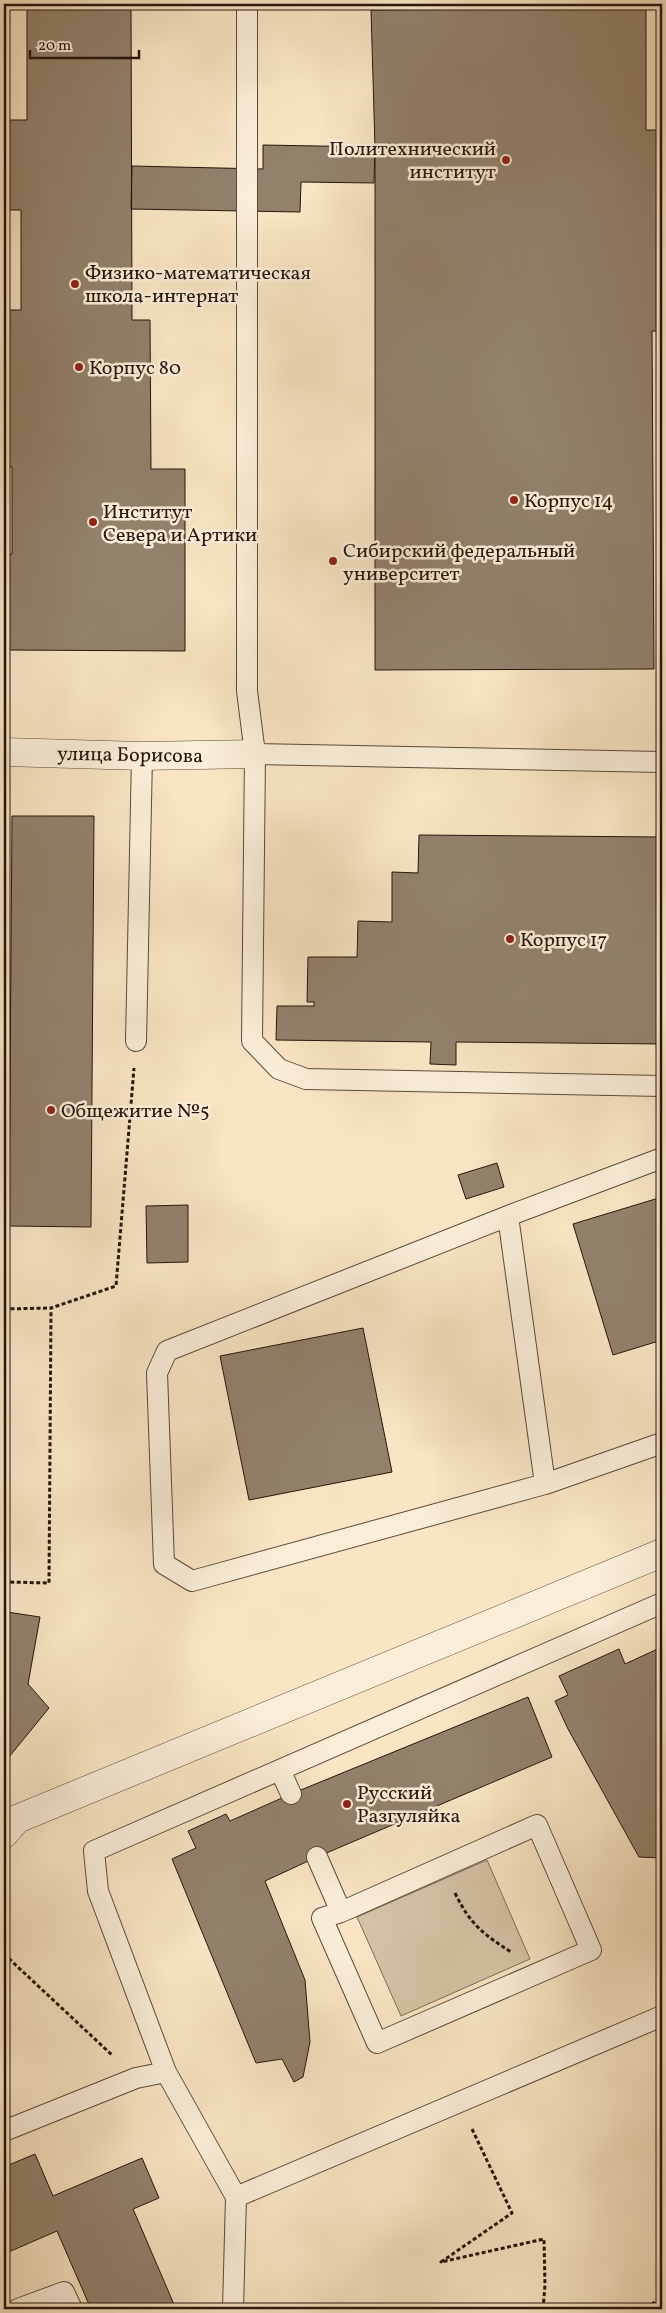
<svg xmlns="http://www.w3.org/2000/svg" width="666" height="2313" viewBox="0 0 666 2313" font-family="Vollkorn,serif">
  <rect width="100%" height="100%" fill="#f9e5c4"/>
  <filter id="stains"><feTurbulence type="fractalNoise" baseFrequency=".004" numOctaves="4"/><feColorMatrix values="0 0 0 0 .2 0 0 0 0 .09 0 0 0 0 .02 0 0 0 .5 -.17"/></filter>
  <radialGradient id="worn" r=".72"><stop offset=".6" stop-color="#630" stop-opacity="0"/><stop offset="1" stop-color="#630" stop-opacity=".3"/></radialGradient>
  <path fill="#d5c2a5" stroke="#7d6c58" d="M487,1860l43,99 -129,57 -44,-99z"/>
  <path fill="#93816c" stroke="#25150c" d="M27,4h104l1,316h18l1,149h34v182l-181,-1v-96h8v-87h-8v-54h4v-103h13v-100h-13v-36h-4v-54h23z
    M575,4h34v3l-34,1z
    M609,7l37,1v122h16v201h-10l2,338 -279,1v-523l-4,-137z
    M263,145l112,2 -1,36 -73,-1 -1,30 -169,-3 1,-43 131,3z
    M12,816h82l-3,411 -82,-1z
    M419,835l243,2v207l-206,-2v23l-26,-1 1,-22 -155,-2 1,-34h37v-4h-7l1,-45h49l1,-36 34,1v-50l26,1z
    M497,1163l7,24 -38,12 -8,-24z
    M662,1197v143l-49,15 -40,-131z
    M188,1205v57l-41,1 -1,-57z
    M363,1328l29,144 -143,28 -29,-144z
    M7,1612l33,5 -12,67 21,24 -40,49 -5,-1v-130z
    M662,1647v211l-23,-1 -71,-128 -13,-28 13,-6 -9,-19 60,-27 6,15z
    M528,1697l24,60 -235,100 -52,24 40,99 5,62 -7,35 -9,5 -12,-23 -26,4 -84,-204 24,-11 -8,-17 38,-17 4,7 61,-27z
    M35,2154l18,42 89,-38 17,40 -26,11 43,100h-85l-34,-78 -53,23v-87z"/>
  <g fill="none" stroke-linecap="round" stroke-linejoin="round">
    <defs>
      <path id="lane" d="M247,4v687l8,63 -3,287 27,28 27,10 356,7
        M255,754l407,8
        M136,1041l6,-285
        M662,1158l-154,58 -341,135 -10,22 7,191 28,17 353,-97 117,-41
        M508,1216l37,268
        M662,1603l-568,248 4,40 68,181 70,125 426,-181
        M280,1770l11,24
        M317,1857l24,55 -19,6 55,125 214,-93 -54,-125 -196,87
        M4,2131l132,-53 30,-6
        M18,2309l46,-17 8,17
        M233,2309l3,-112"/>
      <path id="street" d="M4,752l138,4 113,-2
        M4,1834l13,-15 645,-266"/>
    </defs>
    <use href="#lane" stroke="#5a493a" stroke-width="22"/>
    <use href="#street" stroke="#5a493a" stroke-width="29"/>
    <path stroke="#25150c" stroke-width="3" stroke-dasharray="4 2.5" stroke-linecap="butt" d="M4,1309l47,-1
      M4,1592l4,-10 41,1 2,-275 65,-22 18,-218
      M455,1893c15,31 28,41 56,59
      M4,1954l109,102
      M472,2129l40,84 -71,49 103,-23 1,46 -2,24
      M647,2309l15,-14"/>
    <use href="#lane" stroke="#fbeed9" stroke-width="20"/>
    <use href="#street" stroke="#fbeed9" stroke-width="28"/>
  </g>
  <g fill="#8f2418" stroke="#fbeed9" stroke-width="2">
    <circle cx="506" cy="160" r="5"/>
    <circle cx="75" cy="284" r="5"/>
    <circle cx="79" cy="367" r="5"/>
    <circle cx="514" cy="500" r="5"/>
    <circle cx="93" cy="522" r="5"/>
    <circle cx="333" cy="561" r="5"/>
    <circle cx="510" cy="939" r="5"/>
    <circle cx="51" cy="1110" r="5"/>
    <circle cx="347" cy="1804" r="5"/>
  </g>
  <g text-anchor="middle" stroke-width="5" stroke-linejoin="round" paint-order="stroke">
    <g font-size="20" fill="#25150c" stroke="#fbeed9" text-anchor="start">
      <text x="496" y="155" text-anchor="end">Политехнический<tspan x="496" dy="23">институт</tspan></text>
      <text x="85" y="279">Физико-математическая<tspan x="85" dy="23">школа-интернат</tspan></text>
      <text x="89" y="374">Корпус 80</text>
      <text x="524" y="507">Корпус 14</text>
      <text x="103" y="518">Институт<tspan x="103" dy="23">Севера и Артики</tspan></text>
      <text x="343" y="557">Сибирский федеральный<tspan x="343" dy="23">университет</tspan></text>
      <text x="520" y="946">Корпус 17</text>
      <text x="61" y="1117">Общежитие №5</text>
      <text x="357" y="1799">Русский<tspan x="357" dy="23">Разгуляйка</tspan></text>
    </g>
    <g font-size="20" fill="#25150c" stroke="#fbeed9">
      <text transform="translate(130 754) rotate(1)" y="7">улица Борисова</text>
    </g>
  </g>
  <rect width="666" height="2313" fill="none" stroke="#f9e5c4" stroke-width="20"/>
  <rect x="5" y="5" width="656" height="2303" fill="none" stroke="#25150c" stroke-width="2.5"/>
  <rect x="10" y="10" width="646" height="2293" fill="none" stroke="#25150c"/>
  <path d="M30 50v8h109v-8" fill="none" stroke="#25150c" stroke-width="2.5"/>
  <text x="38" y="50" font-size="15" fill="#25150c" stroke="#fbeed9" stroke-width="4" paint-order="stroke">20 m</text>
  <rect width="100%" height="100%" filter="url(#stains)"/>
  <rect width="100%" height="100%" fill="url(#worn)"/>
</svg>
